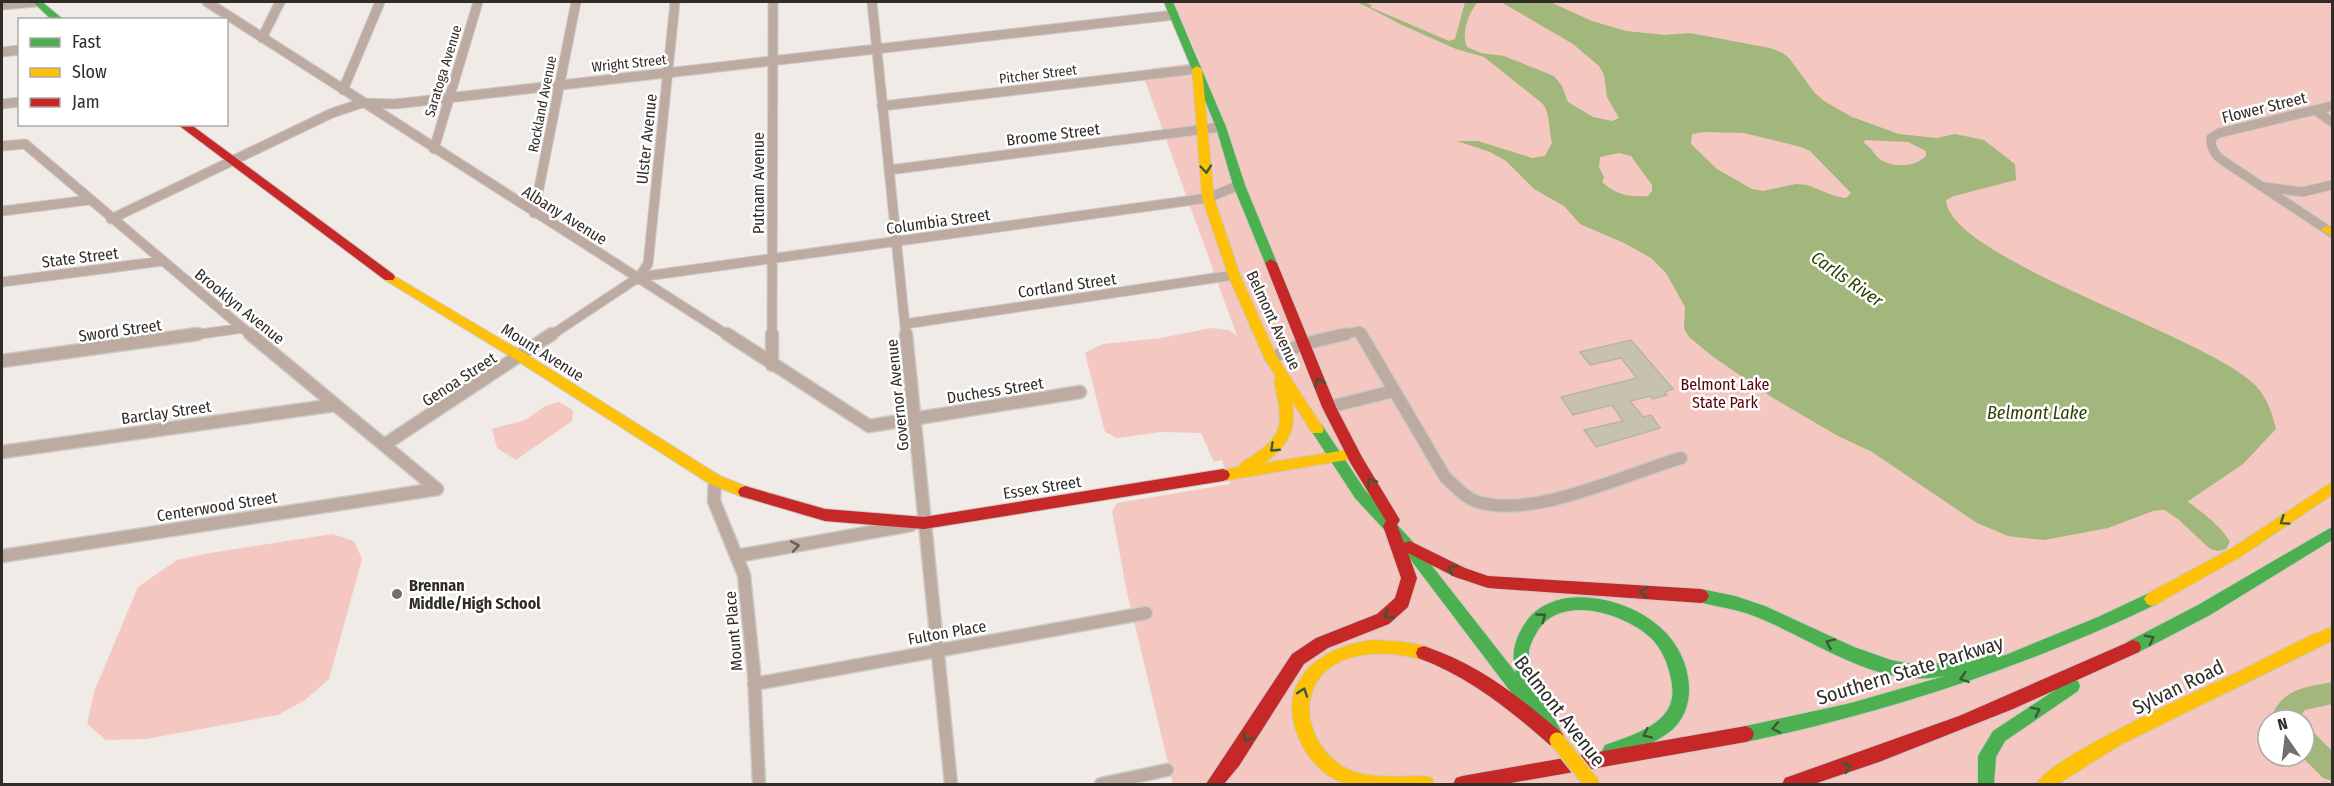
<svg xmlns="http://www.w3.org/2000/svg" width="2334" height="786" viewBox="0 0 2334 786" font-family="'Fira Sans Condensed',sans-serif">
  <rect width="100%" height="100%" fill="#f0ebe6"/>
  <path fill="#f4c7c1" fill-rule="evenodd" d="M1174,2l1158,1v781h-1159l-47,-196 -14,-77 5,-8 113,-19 -8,-24 -8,2 -13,-29 -39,-1 -45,6 -12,-6 -20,-79 18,-9 58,-6 50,-10 18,2 8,6 -96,-266 59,-8zM2268,720h36v36h-36z
    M559,402l14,8 -1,11 -56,39 -19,-12 -5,-19 33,-9 20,-14z
    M332,534l22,7 8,18 -33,120 -24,21 -27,15 -132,24 -40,1 -19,-16 7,-32 44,-105 39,-27 33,-7z"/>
  <path fill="#a2b77b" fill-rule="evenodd" d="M1358,2l91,39 6,-2 10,-37h13c-10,11 -17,32 -11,45l14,6 23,3 50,20 8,10 6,16 25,15 19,4 7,-3 -12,-21 -3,-22 -5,-9 -26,-22 -72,-42h49l42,19 34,10 39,4 25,-2 80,15 13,5 6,5 25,34 10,9 28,16 47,17 38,4 18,-4 29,6 31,24 1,16 -62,16 -8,4c3,59 262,136 309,185 12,12 17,28 21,44l-33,35 -59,40 5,8 -6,3 -11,-6 -19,2 -45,17 -64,12 -36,-4 -31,-13 -105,-71 -34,-16 -65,-38 -61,-42 -23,-19 -5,-9 1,-21 -19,-34 -15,-15 -27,-15 -44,-19 -16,-18 -30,-17 -28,-28 -16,-9 -33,-11h21l54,17 13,-2 7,-13c-4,-15 -1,-27 -9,-39l-59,-47 -28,-8 -54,-24zM1705,132l39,1 57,14 9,4 41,42 -5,5 -11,-2 -28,-11 -11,-1 -33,7 -11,-2 -35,-20 -26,-25 1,-10zM1865,140l43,2 18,9v5c-11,11 -32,12 -45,4 -7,-5 -9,-12 -17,-17zM1619,153l12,3 21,29v6l-4,5c-19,1 -32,-1 -46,-14l2,-5 -5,-10 1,-10z"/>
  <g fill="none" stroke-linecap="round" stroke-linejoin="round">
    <path stroke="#a2b77b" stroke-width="3" d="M1360,2l10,4"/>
    <path fill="#a2b77b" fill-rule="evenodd" d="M2162,488c20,7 58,35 68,54l-4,7 -8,2 -8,-2 -32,-30 -24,-16 -3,-6 3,-6z
      M2332,682v22l-27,6 -5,6 1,4h-26l-2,-7c12,-25 34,-26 59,-31z
      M2304,729l9,3 19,19v30l-9,-3 -22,-22h3z"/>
  </g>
  <path fill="#c6c2ad" stroke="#b6b3af" stroke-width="1.5" d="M1631,340l42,49 -9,3 3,3 -14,4 -3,-3 -20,5 13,16 8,-2 9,13 -64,19 -12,-17 39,-9 -11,-16 -39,10 -12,-18 76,-19 -16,-20 -31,7 -10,-13z"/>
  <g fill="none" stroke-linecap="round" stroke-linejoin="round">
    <defs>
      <path id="street-far1" d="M207,2l522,334
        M872,2l34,334
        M2,5l34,-3
        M262,38l18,-36
        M2,52l18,-2
        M343,90l37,-88
        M2,104l18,-2
        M882,106l315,-37
        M2332,106l-113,27 -8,5c0,10 3,16 11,22l110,73
        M2315,110l17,12
        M2,146l23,-2 227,192
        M434,149l44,-147
        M889,170l332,-43
        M2265,187l37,5 30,-7
        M2,211l87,-11
        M534,213l42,-211
        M111,219l221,-106 30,-10 33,1 779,-89
        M639,277l569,-79 31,-13
        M2,282l161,-21
        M905,324l329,-49
        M187,336l56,-8
        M550,336l89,-59 9,-13 27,-262
        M772,336l1,-334
        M1339,336l20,-5 3,5"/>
      <path id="street" d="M250,334l187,155
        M727,334l142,92 211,-34
        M906,334l45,450
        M1361,334l84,143c10,9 20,21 33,25 56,17 148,-28 203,-44
        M1271,358l32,-14 43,-10
        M2,361l196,-27
        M772,365v-31
        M1329,407l65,-16
        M384,445l168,-111
        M2,452l333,-47
        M715,480l-1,21 30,74 10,98 5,111
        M2,556l435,-67
        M737,556l174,-31
        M754,684l392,-71
        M1101,784l66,-14"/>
      <path id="fast" d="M33,2h9l22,18h-12z
        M1164,2h9l53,125 19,58 32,78 -2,3 -4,1 -6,-4 -32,-78 -17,-58z
        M1317,424l5,1 43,65 49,53 102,130c-5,-18 -2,-32 8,-48 28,-46 106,-28 139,5 26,24 38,72 10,99 -17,15 -41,22 -62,30l-6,-2 -3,-6 3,-6c19,-7 42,-13 57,-28 11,-11 12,-24 9,-38 -3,-15 -9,-30 -20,-41 -27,-25 -91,-45 -114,-6 -4,7 -8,14 -8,21 -2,30 22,55 33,80l-2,5 -6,3 -6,-3 -14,-24 -8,-2 -122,-161 -49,-53 -45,-69 2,-4z
        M2332,527v13l-122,75 -71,37 -6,2 -6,-2 -2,-5 2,-5 71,-37z
        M1701,589l34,7 30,10 89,41 37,13 21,4h20l63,-15 6,2 2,5 95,-39 49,-23 5,-2 5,2 3,5 -3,5c-132,63 -268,108 -411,138l-6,-3 -2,-5 2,-5 6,-3 105,-23 94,-27c-68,14 -131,-37 -191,-60 -19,-8 -40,-9 -58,-15l-3,-5 3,-5z
        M2072,679l6,2 2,5 -2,5 -73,50 -9,16 -2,27h-16v-28l15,-25z"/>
      <path id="slow" d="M1197,66l5,3 12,129 26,77 37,82 47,72 -2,4h-10l-20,-32c5,29 -4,46 -28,62l89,-14 5,1 2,4 -2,4 -135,23 -5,-2 -2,-4 2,-4 21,-4 2,-4c44,-27 43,-34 33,-83l2,-3 -12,-19 -36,-83 -26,-77 -10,-129z
        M2327,226l5,2v8l-11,-6z
        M389,273l137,81 194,122 30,12 2,4 -2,4 -5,2 -35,-14 -194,-124 -131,-80 -2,-3 2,-3z
        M2332,482v13l-90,61 -85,48 -5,2 -5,-2 -3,-5 3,-5 85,-46z
        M2332,627v14l-210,103 -64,40h-21c8,-25 171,-98 203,-113 30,-15 61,-33 92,-44z
        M1372,640c20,1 39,1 58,8l2,5 -2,5c-8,3 -15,0 -23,-2 -24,-4 -55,-4 -76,11 -40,29 -20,87 21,104 23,8 51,5 74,5l6,2 2,6c-18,0 -77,2 -91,-1 -19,-7 -34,-23 -42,-40 -29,-60 17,-96 71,-103z"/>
      <path id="jam" d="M177,124h13l203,150 2,3 -2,3h-8z
        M1271,259l6,4 59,144 26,50 38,63 -3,5 7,18 5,-2 5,2 51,25 23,8 213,13 5,2 3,5 -3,5 -5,2 -213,-15 -33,-11 -47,-24 9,25 -9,29 -19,17 -61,24 -24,16 -65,102 -15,18h-18l86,-130 24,-16 61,-24 18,-16 6,-20 -18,-52 3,-5 -35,-57 -29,-57 -57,-144z
        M1223,469l5,2 2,4 -2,4 -5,2 -299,48 -99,-8 -85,-25 -2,-4 2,-4 5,-2 80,23 99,8z
        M2133,640l6,2 2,5 -2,5 -126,57 -134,53 -65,22h-32l3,-6 174,-62z
        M1424,646c56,19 94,50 139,88l2,6 -2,6 -6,2 -6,-2c-41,-36 -81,-69 -133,-88l-2,-5 2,-5z
        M1746,726l6,3 2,5 -2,5 -6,3 -241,42h-52l3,-6 6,-2z"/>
    </defs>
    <use href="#street-far1" stroke="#cdc9c5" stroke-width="11"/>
    <use href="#street" stroke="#cdc9c5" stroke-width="15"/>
    <use href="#fast" stroke="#cdc9c5" stroke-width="2"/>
    <use href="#slow" stroke="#cdc9c5" stroke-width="2"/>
    <use href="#jam" stroke="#cdc9c5" stroke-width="2"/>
    <use href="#street-far1" stroke="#bdaba1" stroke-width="9"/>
    <use href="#street" stroke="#bdaba1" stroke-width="12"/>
    <use href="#fast" fill="#4caf50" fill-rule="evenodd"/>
    <use href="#slow" fill="#ffc107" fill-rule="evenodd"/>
    <use href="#jam" fill="#c62828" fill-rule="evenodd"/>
    <defs>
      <path id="slow-bridge" d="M1557,740l35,44"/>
    </defs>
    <use href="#slow-bridge" stroke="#cdc9c5" stroke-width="18" stroke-linecap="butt"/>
    <use href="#slow-bridge" stroke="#ffc107" stroke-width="15"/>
  </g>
  <defs><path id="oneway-chevron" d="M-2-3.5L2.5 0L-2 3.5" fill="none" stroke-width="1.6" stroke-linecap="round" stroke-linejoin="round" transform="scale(1.5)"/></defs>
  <g stroke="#3a5a37">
    <use href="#oneway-chevron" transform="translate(1206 169) rotate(85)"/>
    <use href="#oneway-chevron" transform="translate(1319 382) rotate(-113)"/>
    <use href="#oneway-chevron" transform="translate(1274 448) rotate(137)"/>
    <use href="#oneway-chevron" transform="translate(1371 482) rotate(-123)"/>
    <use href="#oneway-chevron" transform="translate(2284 521) rotate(146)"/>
    <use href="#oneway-chevron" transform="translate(1452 569) rotate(-154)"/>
    <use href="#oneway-chevron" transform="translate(1644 592) rotate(-177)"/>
    <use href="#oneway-chevron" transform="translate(1388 615) rotate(145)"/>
    <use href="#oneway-chevron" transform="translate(1542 617) rotate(-36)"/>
    <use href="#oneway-chevron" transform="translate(2150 639) rotate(-27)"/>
    <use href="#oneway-chevron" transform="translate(1830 643) rotate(-156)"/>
    <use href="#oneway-chevron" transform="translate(1964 678) rotate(161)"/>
    <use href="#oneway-chevron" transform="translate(1303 692) rotate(-71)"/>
    <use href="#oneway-chevron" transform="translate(2036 711) rotate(-26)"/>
    <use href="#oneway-chevron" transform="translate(1776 728) rotate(168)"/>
    <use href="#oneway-chevron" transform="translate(1647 734) rotate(155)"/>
    <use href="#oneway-chevron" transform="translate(1247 738) rotate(122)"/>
    <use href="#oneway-chevron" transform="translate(1847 767) rotate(-18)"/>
  </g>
  <use stroke="#685f59" href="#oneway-chevron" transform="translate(795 546) rotate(-10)"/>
  <circle fill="#73706b" stroke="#fff" stroke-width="2" cx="397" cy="594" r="6"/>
  <g text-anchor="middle" stroke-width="5" stroke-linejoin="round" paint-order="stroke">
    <g font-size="14" fill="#302d29" stroke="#fff">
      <text transform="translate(629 63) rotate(-6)" y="5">Wright Street</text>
      <text transform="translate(443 71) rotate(-73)" y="5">Saratoga Avenue</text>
      <text transform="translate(1038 74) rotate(-7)" y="5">Pitcher Street</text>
      <text transform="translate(542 104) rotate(-79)" y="5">Rockland Avenue</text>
    </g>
    <g font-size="16" fill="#302d29" stroke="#fff">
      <text transform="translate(2264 107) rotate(-14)" y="6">Flower Street</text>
      <text transform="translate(1053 134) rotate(-7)" y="6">Broome Street</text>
      <text transform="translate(646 139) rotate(-84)" y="6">Ulster Avenue</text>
      <text transform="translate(758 183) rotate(-90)" y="6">Putnam Avenue</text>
      <text transform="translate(565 215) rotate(32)" y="6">Albany Avenue</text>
      <text transform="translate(938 221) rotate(-8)" y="6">Columbia Street</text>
      <text transform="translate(80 257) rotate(-7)" y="6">State Street</text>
      <text transform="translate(1067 285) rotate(-8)" y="6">Cortland Street</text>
      <text transform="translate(240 306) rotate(39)" y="6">Brooklyn Avenue</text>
      <text transform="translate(1274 320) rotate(65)" y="6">Belmont Avenue</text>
      <text transform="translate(120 330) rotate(-8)" y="6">Sword Street</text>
      <text transform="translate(543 352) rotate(32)" y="6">Mount Avenue</text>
      <text transform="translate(459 379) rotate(-33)" y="6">Genoa Street</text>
      <text transform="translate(995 390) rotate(-9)" y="6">Duchess Street</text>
      <text transform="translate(897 395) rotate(-96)" y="6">Governor Avenue</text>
      <text transform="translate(166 412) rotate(-8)" y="6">Barclay Street</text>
      <text transform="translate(1042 487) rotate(-9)" y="6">Essex Street</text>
      <text transform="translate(217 506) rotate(-9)" y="6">Centerwood Street</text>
      <text transform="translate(733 631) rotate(-95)" y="6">Mount Place</text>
      <text transform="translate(947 632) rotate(-10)" y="6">Fulton Place</text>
    </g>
    <g font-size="16" fill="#580008" stroke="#fff">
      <text x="1725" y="390">Belmont Lake<tspan x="1725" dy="18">State Park</tspan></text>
    </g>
    <g font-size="16" font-weight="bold" fill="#302d29" stroke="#fff" text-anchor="start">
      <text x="409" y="591">Brennan<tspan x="409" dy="18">Middle/High School</tspan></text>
    </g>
    <g font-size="18" font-style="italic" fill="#2d4201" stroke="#fff">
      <text transform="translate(1847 279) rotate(35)" y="6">Carlls River</text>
      <text x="2037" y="419">Belmont Lake</text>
    </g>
    <g font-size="20" fill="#302d29" stroke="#fff">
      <text transform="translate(1910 670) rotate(-17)" y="7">Southern State Parkway</text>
      <text transform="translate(2178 687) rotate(-26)" y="7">Sylvan Road</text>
      <text transform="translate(1560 711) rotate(52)" y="7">Belmont Avenue</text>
    </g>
  </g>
  <rect width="2334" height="786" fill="none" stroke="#302d29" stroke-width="6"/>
  <rect x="18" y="18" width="210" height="108" fill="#ffffff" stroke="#acaba9" stroke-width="1.5"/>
  <rect x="30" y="38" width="30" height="9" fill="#4caf50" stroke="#acaba9" stroke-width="1.5"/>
  <text x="72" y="48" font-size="18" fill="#302d29">Fast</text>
  <rect x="30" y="68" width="30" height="9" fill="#ffc107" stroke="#acaba9" stroke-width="1.5"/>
  <text x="72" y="78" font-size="18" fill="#302d29">Slow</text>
  <rect x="30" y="98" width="30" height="9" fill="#c62828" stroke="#acaba9" stroke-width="1.5"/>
  <text x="72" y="108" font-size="18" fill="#302d29">Jam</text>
  <g transform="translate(2286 738) rotate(346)"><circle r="28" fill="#ffffff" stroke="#acaba9" stroke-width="1.5"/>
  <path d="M0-4.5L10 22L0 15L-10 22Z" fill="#73706b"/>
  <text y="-9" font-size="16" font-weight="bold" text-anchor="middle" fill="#302d29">N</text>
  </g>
</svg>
